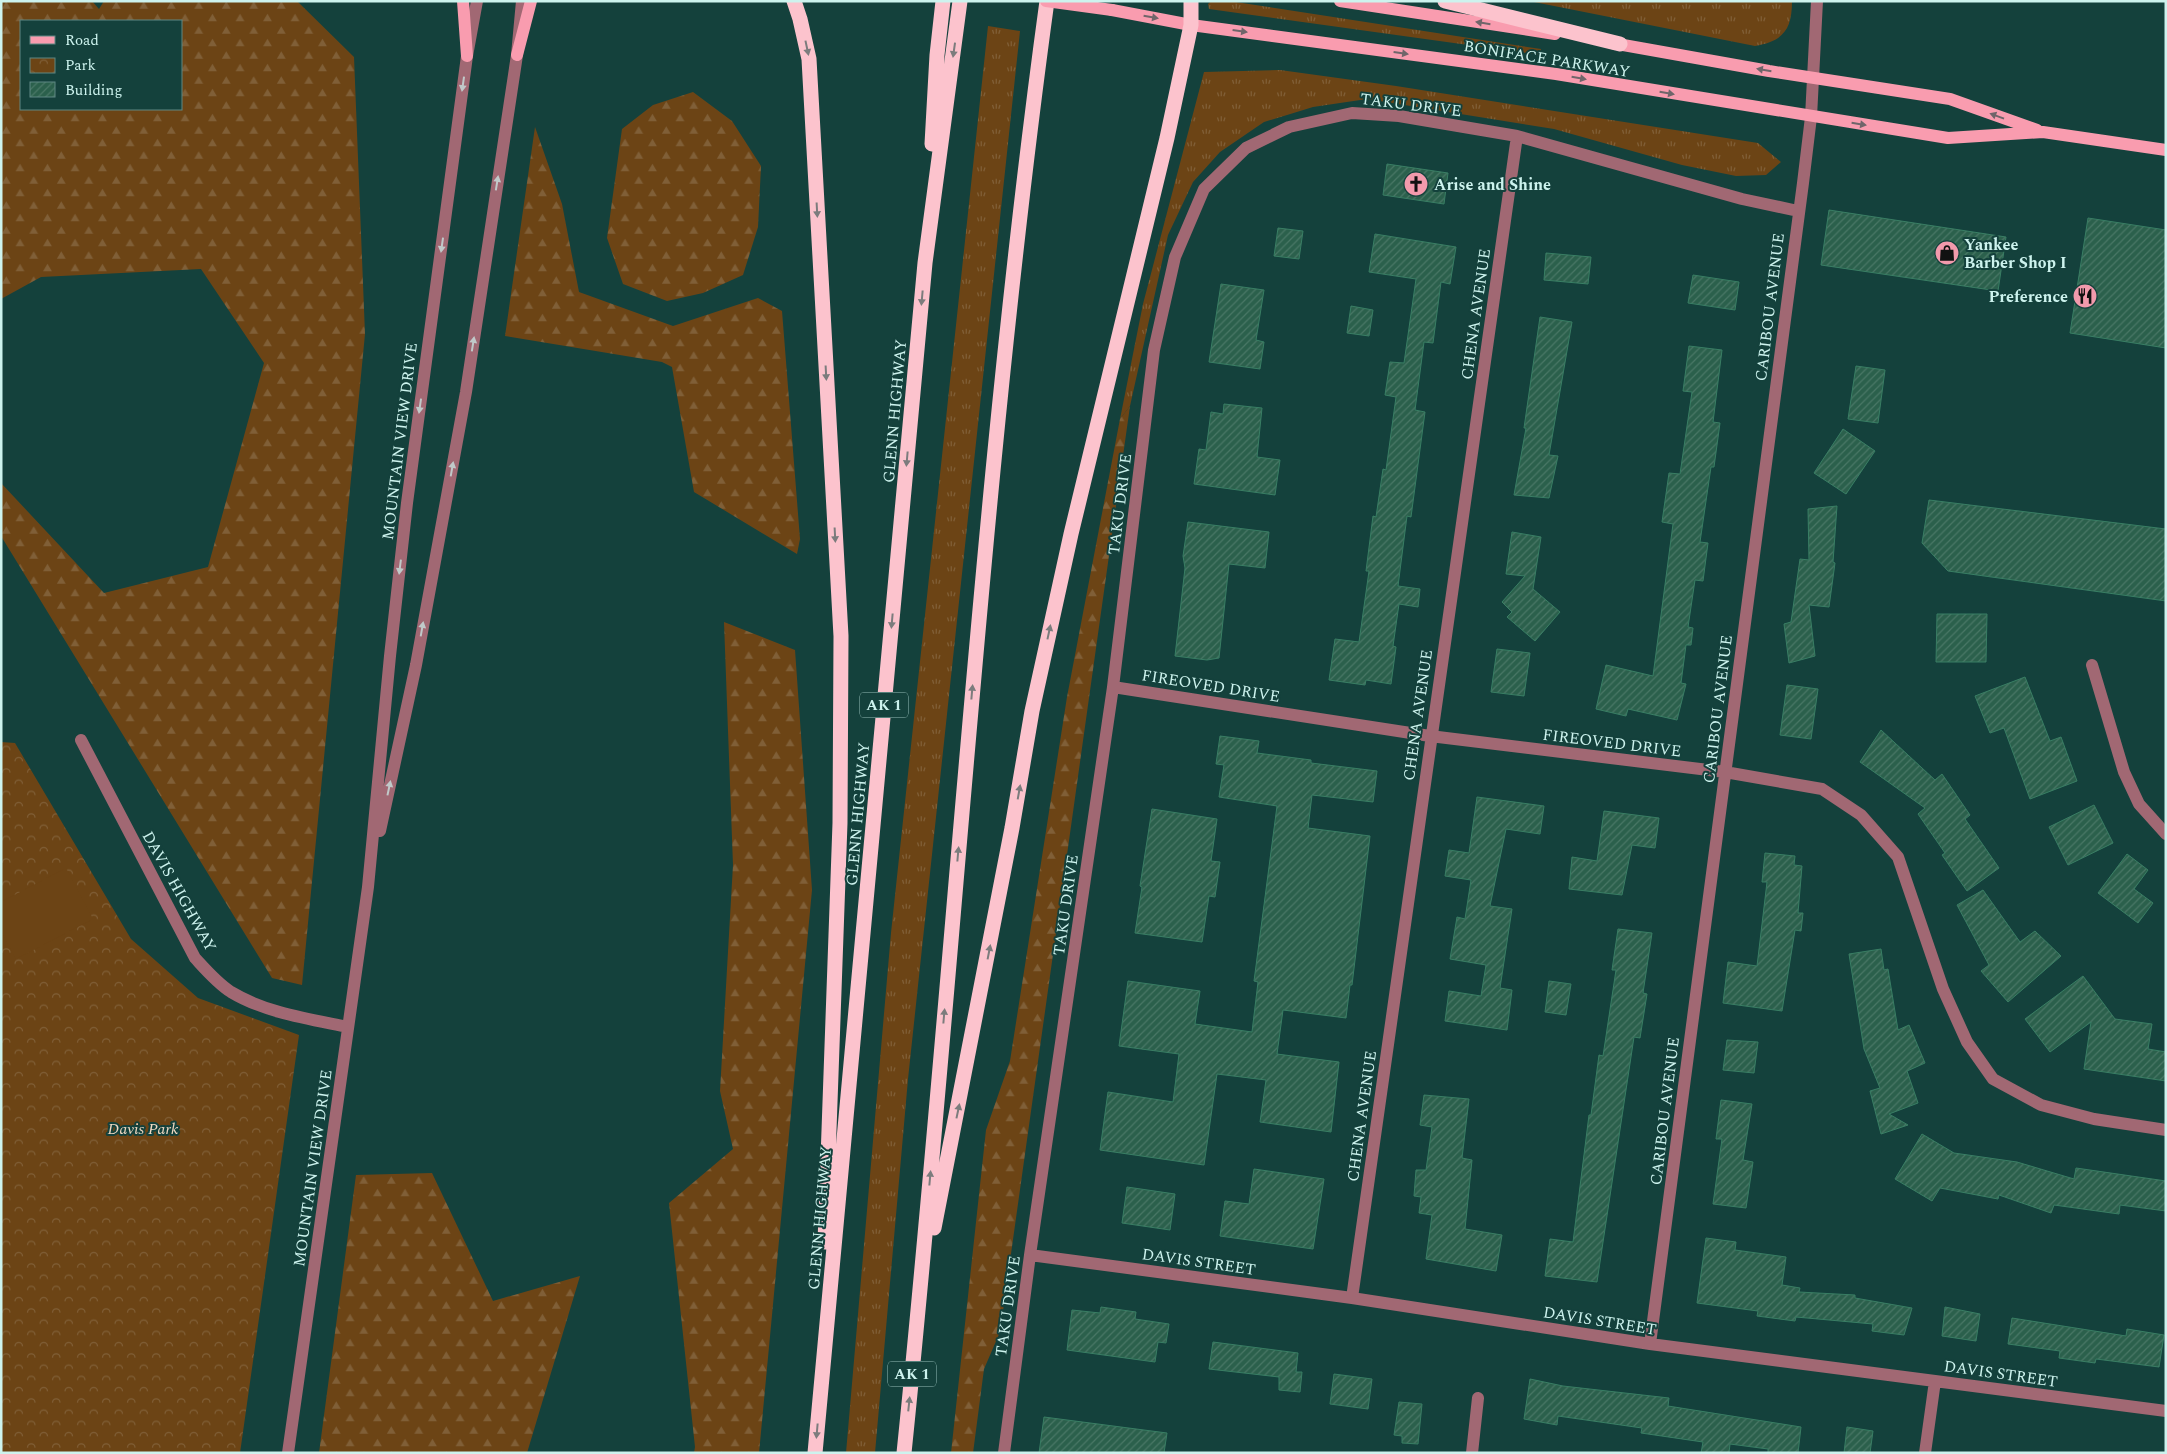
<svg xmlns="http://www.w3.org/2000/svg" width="2167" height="1454" viewBox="0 0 2167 1454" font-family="Spectral,serif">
  <defs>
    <pattern id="grass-tufts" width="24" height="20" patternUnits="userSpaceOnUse" patternTransform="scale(1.25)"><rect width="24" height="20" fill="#6c4415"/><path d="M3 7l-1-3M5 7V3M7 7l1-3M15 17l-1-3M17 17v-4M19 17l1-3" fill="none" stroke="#805f37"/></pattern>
    <pattern id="forest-firs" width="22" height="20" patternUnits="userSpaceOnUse" patternTransform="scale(1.25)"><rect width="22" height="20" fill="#6c4415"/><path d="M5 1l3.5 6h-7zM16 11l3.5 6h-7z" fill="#805f37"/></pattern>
    <pattern id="park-crowns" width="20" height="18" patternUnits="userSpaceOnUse" patternTransform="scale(1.25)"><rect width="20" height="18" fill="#6c4415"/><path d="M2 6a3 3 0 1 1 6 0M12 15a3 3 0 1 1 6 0" fill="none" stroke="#805f37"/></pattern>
    <pattern id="building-hatch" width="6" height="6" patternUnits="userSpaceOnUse" patternTransform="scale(1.25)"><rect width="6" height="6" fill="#2b604c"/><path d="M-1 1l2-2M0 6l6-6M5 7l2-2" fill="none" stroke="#497766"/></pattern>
  </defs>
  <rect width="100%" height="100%" fill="#14413c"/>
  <path fill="url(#grass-tufts)" d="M1211,1h18l312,48 -1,6 -331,-46 -1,-5z
    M1529,1h263c0,29 -9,40 -37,45z
    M988,26l32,5 -112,1048 -33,374h-29l45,-520z
    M1280,70l116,16 362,57 23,19 -15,13 -30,1 -54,-11 -128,-36 -187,-30 -54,8 -49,15 -44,30 -27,30 -25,53 -38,171 -10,13 23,-115 61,-232z"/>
  <path fill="url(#forest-firs)" fill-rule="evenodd" d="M1,1h91l7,8 5,-8h193l57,56 11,277 -63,651 -30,-7 -271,-442v-53l103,110 104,-26 56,-204 -63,-94 -160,8 -40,22zM181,21v88h-160v-88z
    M693,92l39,29 29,45 -3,61 -15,48 -40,18 -36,8 -44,-17 -16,-46 15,-109 31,-24z
    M535,127l27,77 17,88 94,34 85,-28 24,13 18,228 -3,15 -103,-62 -22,-125 -10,-5 -157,-26z
    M1130,406l-130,926 -16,37 -11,84h-22l35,-323 24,-69 57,-364 53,-278z
    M724,622l71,28 17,240 -53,563h-65l1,-6 -26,-244 64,-54 -13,-58 13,-226z
    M432,1173l61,128 87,-25 -53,177h-208l37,-278z"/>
  <path fill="url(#park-crowns)" d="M1,742l14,1 116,196 67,59 101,37 -59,418h-239z"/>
  <path fill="#6c4415" d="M66,868l27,51 -77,40 -15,-28v-29z"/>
  <path fill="url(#building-hatch)" stroke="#397e64" d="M1387,164l61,9 -4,31 -61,-9z
    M1829,210l177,27 -8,54 -177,-26z
    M2088,218l78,12v118l-96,-15z
    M1278,228l25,3 -4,28 -25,-3z
    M1375,234l81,13 -6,37 -9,-2 -8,61 -9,-1 -9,68 10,2 -14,105 -4,-1 -9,70 22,3 -2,18 -19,-3 -6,42 3,1 -5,37 -25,-4 -1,5 -36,-5 6,-41 24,3 10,-71h-3l7,-55 3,1 7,-48 3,1 10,-73 -11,-2 5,-33 14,1 12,-84 -47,-7z
    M1546,253l45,4 -3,27 -44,-4z
    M1693,275l46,7 -4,28 -47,-7z
    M1221,284l43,6 -8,50 8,2 -4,27 -51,-7z
    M1351,306l22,4 -4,26 -22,-3z
    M1540,317l32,5 -23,133 9,1 -9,42 -35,-3 12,-67h-2z
    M1689,346l33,4 -9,72 7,1 -6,44h-3l-11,75 8,1 -5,38 -8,-1 -7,47 5,1 -2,17h-5l-5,38 5,1 -9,36 -49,-11 -2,7 -30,-7 10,-44 47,11 20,-152 -11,-2 7,-49 11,1 12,-82 -9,-1z
    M1856,366l29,4 -7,53 -30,-4z
    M1224,404l38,4 -5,49 23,3 -5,35 -81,-11 5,-35 7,1 5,-38 12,2z
    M1843,429l32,22 -29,43 -32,-21z
    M1929,500l237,29v72l-218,-30 -26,-28z
    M1837,506l-4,56 2,1 -6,44 -20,-2 6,51 -26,7 -5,-39 7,-2 9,-63 9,1 -1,-51z
    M1188,522l81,10 -4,36 -36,-4 -10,94 -12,2 -32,-4 10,-88 -2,-12z
    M1512,532l29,5 -8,52 27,23 -25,29 -28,-24 5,-5 -10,-10 23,-26 -19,-2z
    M1937,614h50l-1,48h-50z
    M1497,649l33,4 -6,43 -33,-4z
    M2025,677l25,64 11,-4 16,44 -47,18 -26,-71 -14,5 -15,-37z
    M1787,685l31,4 -7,50 -31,-4z
    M1881,730l54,50 7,-6 28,41 -5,4 34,49 -32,23 -25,-36 3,-2 -27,-39 7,-6 -65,-46z
    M1220,736l39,5 -2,12 54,7v3l66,8 -4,31 -61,-7 -4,33 62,8 -18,149h-2l-4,33 -63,-8 -6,44 62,8 -8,70 -71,-10 6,-42 -49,-6 -13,91 -104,-15 8,-58 65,10 6,-48 -60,-8 9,-65 72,10 -5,33 57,8 6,-50 -4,-1 23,-175 -58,-9 5,-32 -8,-1z
    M1477,797l67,9 -4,28 -34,-5 -16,77 22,3 -12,79 12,2 -5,40 -62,-9 4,-30 32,5 5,-31 -36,-6 7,-42 8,2 6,-39 -26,-4 4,-26 20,3z
    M2094,805l19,38 -45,22 -19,-38z
    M1152,809l65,10 -6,42 9,1 -5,35 -6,-1 -7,46 -67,-9 7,-46 -2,-1z
    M1604,811l55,7 -4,30 -23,-3 -10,50 -53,-6 3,-32 25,4z
    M1765,853l30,3 -1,9 8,1 -4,47h5l-2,18 -6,-1 -13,81 -59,-8 5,-41 29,4 10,-84h-5z
    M2127,854l21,16 -14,19 19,14 -15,20 -40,-30z
    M1983,890l37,52 15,-11 26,25 -53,46 -27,-31 8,-6 -32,-60z
    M1618,929l34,4 -9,60 4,1 -7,44 -6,-1 -37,245 -52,-6 5,-37 23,3 16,-127h2l8,-60 4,1 13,-86h-4z
    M1881,949l3,21 4,-1 10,61 11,-5 16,38 -18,8 11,32 -29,11 19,11 -27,9 -11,-43 10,-3 -16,-39 -15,-95z
    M2083,976l32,43 37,5 -4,25 18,3v29l-82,-12 7,-47 -41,30 -25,-33z
    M1549,981l22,3 -5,31 -21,-3z
    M1727,1040l31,2 -4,31 -31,-3z
    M1424,1095l45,4 -7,59 10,2 -7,69 37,6 -6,36 -70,-12 6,-44 -13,-2 2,-16 -7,-1 2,-26h10l6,-43 -12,-2z
    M1721,1100l31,4 -9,56 10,2 -7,46 -33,-4 9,-65h-6z
    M1922,1134l32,19 63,9 57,17 2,-11 90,13v30l-46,-6 -1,9 -65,-9 -3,8 -52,-18 -1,4 -58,-11 -8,13 -37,-22z
    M1254,1169l70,10 -11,70 -93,-13 5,-35 24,3z
    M1127,1187l48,7 -5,36 -48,-7z
    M1706,1238l30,4 -1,8 51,7 -4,28 18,3 -1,4 56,3v3l57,10 -8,27 -32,-4 1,-7 -77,-7 -1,4 -38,-5 1,-5 -61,-8z
    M1101,1307l35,5 -1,7 34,5 -3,19 -8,-1 -3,20 -88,-12 5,-40 28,3z
    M1945,1307l35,7 -4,27 -34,-5z
    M2012,1318l114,18 1,-7 37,6 -5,32 -63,-8 -1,4 -36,-5 1,-7 -52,-7z
    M1213,1342l85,11 -2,19h6l-2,20 -21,-2v-13l-70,-8z
    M1334,1374l38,5 -4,30 -38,-5z
    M1530,1379l33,7 106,12 -1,8 133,21 -3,26h-30v-4l-38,-5 -1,9h-28l2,-11 -62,-9 1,-5 -84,-12 -1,9 -33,-6z
    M1399,1402l23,2 -4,40 -16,-1v-7l-8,-1z
    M1044,1417l123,16 -3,20h-125z
    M1847,1427l26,4 -3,22h-26z"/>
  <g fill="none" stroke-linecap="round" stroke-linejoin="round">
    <path stroke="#a16873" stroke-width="12" d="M2092,665l32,107 15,32 27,30
      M1113,687l317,49 295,36 97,17 39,26 37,42 45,132 24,53 26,37 48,26 53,14 72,11
      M81,740l114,218c11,12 22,25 36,34 35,21 78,27 117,35
      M380,831l36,-166 50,-273 51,-337 5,-54
      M1030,1255l322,43 298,46 516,67
      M1352,1298l165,-1162
      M1650,1344l153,-1161 8,-66 6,-116
      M288,1453l80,-566 22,-231 17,-153 60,-447 10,-55
      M1004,1453l26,-198 83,-568 41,-337 21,-93 29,-68 42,-41 43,-21 63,-14 47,3 118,20 225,63 56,12
      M1472,1453l6,-55
      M1925,1453l10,-72"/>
    <path stroke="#f99caf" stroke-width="12" d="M463,1l4,55
      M1340,1l215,33
      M1112,10l79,15 365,49 392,64 95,-6 123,18
      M1612,43l157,28 181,28 87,31
      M517,55l14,-54"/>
    <path stroke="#fcc3cd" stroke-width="15" d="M794,1l6,18 9,40 32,577 -1,187 -15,419
      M1445,1l175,43
      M932,144l5,-89 6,-54
      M934,1228l78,-400 20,-117 39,-177 96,-396 24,-113v-24
      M815,1453l110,-1190 35,-262
      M904,1453c50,-484 77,-970 143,-1452"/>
    <path stroke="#f99caf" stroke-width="12" d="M1046,1l66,9"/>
  </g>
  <defs><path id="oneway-solid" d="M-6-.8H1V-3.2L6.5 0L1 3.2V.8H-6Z" transform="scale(1.25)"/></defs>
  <g fill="#70656a">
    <use href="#oneway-solid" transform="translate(1151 17) rotate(10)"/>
    <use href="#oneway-solid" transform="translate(1483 23) rotate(-171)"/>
    <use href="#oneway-solid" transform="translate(1240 31) rotate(8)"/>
    <use href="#oneway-solid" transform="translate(1401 53) rotate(8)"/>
    <use href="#oneway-solid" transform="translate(1764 70) rotate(-170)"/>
    <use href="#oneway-solid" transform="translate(1579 78) rotate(10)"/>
    <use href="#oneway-solid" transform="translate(1667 93) rotate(10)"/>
    <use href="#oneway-solid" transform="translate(1997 116) rotate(-160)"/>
    <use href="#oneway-solid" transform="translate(1859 124) rotate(9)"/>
  </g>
  <g fill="#7c7c7d">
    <use href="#oneway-solid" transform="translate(807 48) rotate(78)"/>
    <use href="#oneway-solid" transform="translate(954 50) rotate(98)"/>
    <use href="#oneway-solid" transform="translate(817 210) rotate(87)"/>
    <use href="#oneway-solid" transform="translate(922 298) rotate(95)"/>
    <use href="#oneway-solid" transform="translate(826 373) rotate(87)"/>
    <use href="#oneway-solid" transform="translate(907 459) rotate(95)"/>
    <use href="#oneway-solid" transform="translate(835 535) rotate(87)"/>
    <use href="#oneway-solid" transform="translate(892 621) rotate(95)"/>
    <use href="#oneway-solid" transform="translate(1049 632) rotate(-78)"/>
    <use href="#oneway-solid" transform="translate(972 692) rotate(-85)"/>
    <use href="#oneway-solid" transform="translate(1019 792) rotate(-80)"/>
    <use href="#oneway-solid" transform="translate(958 854) rotate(-85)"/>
    <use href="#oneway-solid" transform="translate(989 952) rotate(-79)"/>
    <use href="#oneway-solid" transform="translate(944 1016) rotate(-85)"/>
    <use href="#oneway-solid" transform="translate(958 1111) rotate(-78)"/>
    <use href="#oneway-solid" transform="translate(930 1178) rotate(-85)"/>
    <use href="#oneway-solid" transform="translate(909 1404) rotate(-84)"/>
    <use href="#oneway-solid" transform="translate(817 1431) rotate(95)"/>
  </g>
  <g fill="#c0c9c9">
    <use href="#oneway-solid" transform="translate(463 84) rotate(98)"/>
    <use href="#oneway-solid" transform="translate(497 183) rotate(-81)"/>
    <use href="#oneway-solid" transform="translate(442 245) rotate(98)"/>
    <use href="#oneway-solid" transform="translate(473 344) rotate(-81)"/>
    <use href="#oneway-solid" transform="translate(420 406) rotate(98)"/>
    <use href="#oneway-solid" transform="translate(452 469) rotate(-80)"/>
    <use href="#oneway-solid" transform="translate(400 567) rotate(97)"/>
    <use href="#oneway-solid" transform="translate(422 629) rotate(-80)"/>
    <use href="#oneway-solid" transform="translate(389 788) rotate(-78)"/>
  </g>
  <defs>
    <symbol id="church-disc" viewBox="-11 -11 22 22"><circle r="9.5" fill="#f29aac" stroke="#14413c"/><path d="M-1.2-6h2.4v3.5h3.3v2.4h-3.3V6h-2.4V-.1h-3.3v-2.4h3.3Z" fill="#111"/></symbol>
    <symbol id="shop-disc" viewBox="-11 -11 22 22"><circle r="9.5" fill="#f29aac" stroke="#14413c"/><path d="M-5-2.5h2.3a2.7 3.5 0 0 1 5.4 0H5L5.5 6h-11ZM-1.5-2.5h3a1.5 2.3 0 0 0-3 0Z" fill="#111"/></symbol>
    <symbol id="restaurant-disc" viewBox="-11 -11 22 22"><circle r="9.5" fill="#f29aac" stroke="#14413c"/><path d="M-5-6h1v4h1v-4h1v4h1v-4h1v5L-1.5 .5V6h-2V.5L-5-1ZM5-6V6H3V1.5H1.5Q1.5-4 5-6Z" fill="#111"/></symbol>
  </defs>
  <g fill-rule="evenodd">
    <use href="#church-disc" x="1402" y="170" width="28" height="28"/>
    <use href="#shop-disc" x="1933" y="239" width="28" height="28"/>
    <use href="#restaurant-disc" x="2071" y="282" width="28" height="28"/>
  </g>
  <g text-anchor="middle" stroke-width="4" stroke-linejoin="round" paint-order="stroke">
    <g fill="#14413c" stroke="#96beb9" stroke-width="1">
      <rect x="860" y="692.5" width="48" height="25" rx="4"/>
      <rect x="888" y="1361.5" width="48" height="25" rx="4"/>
    </g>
    <g font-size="15" font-weight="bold" fill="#cdf3ee">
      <text x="884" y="710">AK 1</text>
      <text x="912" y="1379">AK 1</text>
    </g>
    <g font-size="16" fill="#cdf3ee" stroke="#14413c">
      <text transform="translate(1547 58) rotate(9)" y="6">BONIFACE PARKWAY</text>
      <text transform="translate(1411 104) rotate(7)" y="6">TAKU DRIVE</text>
      <text transform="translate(1769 307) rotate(-83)" y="6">CARIBOU AVENUE</text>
      <text transform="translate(1475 314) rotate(-82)" y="6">CHENA AVENUE</text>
      <text transform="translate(894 411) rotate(-85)" y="6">GLENN HIGHWAY</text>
      <text transform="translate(399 441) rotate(-83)" y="6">MOUNTAIN VIEW DRIVE</text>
      <text transform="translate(1119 504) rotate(-83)" y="6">TAKU DRIVE</text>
      <text transform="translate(1211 685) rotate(9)" y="6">FIREOVED DRIVE</text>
      <text transform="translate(1717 709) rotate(-83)" y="6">CARIBOU AVENUE</text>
      <text transform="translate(1417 715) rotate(-82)" y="6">CHENA AVENUE</text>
      <text transform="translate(1612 742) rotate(7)" y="6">FIREOVED DRIVE</text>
      <text transform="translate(857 814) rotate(-85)" y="6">GLENN HIGHWAY</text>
      <text transform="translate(180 891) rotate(61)" y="6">DAVIS HIGHWAY</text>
      <text transform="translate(1065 905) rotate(-82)" y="6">TAKU DRIVE</text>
      <text transform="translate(1664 1111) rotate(-83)" y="6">CARIBOU AVENUE</text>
      <text transform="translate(1361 1116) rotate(-82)" y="6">CHENA AVENUE</text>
      <text transform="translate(312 1168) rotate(-82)" y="6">MOUNTAIN VIEW DRIVE</text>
      <text transform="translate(819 1218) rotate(-85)" y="6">GLENN HIGHWAY</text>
      <text transform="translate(1199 1261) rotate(8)" y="6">DAVIS STREET</text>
      <text transform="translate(1007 1306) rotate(-82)" y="6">TAKU DRIVE</text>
      <text transform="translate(1600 1320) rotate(9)" y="6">DAVIS STREET</text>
      <text transform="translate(2001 1373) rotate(8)" y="6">DAVIS STREET</text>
    </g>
    <g font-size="16" font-weight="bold" fill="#cdf3ee" stroke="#14413c" text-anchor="start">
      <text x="1434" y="190">Arise and Shine</text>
      <text x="1964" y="250">Yankee<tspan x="1964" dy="18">Barber Shop I</tspan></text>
      <text x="2068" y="302" text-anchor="end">Preference</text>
    </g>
    <g font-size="16" font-style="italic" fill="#f0d9c2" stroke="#14413c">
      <text x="143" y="1134">Davis Park</text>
    </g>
  </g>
  <rect width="2167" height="1454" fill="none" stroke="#cdf3ee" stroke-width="5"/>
  <rect x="20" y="20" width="162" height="90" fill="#14413c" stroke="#5e8883"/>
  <rect x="30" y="36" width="25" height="8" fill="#f99caf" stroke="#5e8883"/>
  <text x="65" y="45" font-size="15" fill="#cdf3ee">Road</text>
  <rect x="30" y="58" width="25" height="15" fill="url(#park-crowns)" stroke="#5e8883"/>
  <text x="65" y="70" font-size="15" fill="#cdf3ee">Park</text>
  <rect x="30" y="82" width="25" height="15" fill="url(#building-hatch)" stroke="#5e8883"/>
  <text x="65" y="95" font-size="15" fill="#cdf3ee">Building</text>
</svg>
